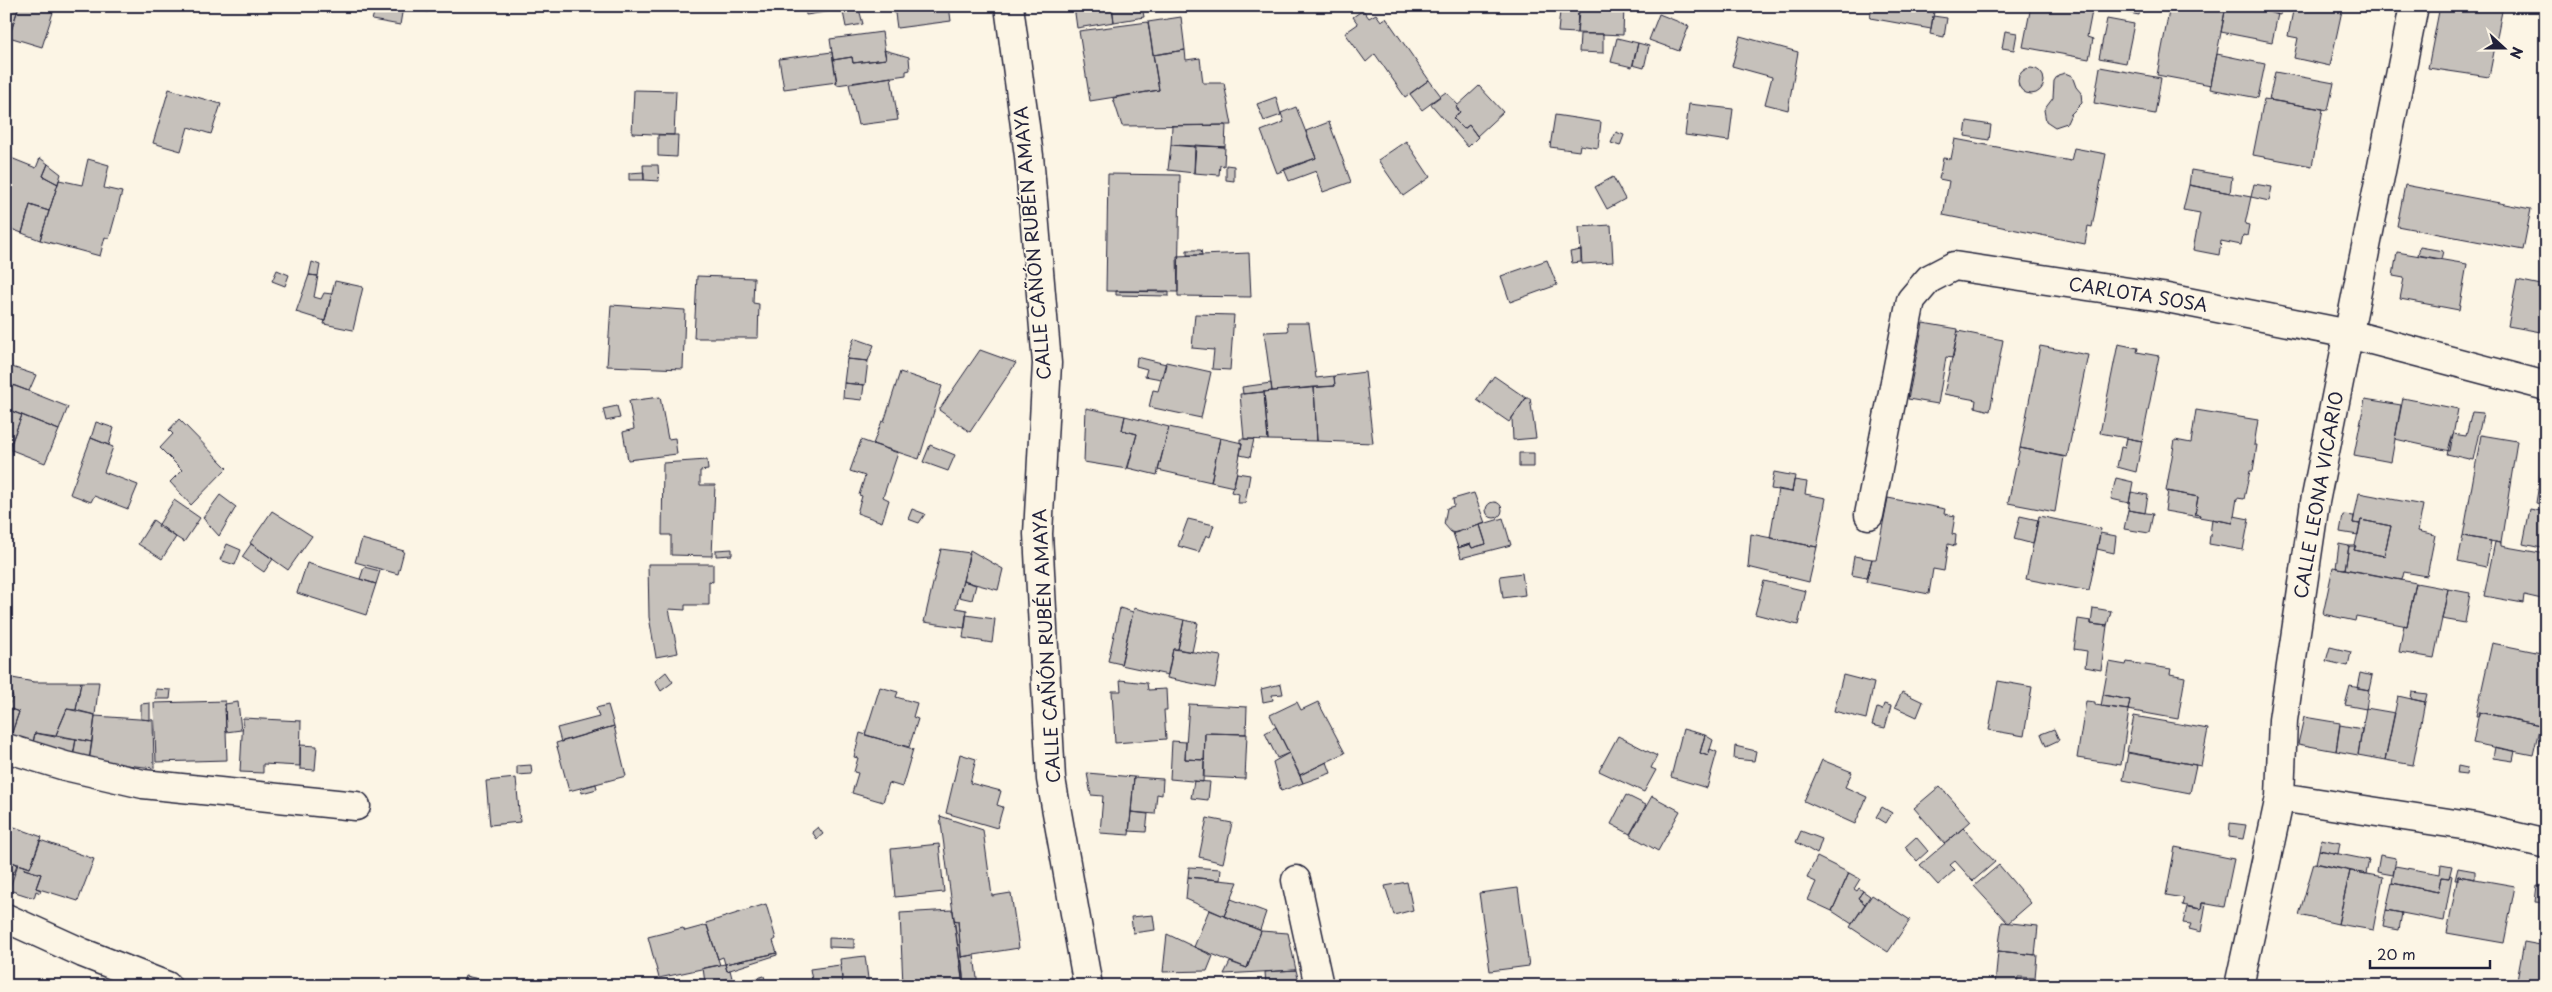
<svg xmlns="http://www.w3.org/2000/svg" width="2552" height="992" viewBox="0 0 2552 992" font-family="'Playpen Sans',sans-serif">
  <rect width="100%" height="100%" fill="#fcf5e5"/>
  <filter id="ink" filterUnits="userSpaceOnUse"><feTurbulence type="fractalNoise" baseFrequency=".02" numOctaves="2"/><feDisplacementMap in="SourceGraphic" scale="10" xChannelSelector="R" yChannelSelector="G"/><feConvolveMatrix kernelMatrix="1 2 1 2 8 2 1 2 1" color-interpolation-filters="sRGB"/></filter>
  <g filter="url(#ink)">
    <path fill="#c6c1bb" stroke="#22223b" d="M6,6h13l-10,31 -3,-1z
      M19,6h36l-13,41 -33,-10z
      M367,6h62l-1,6 -25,-5 -3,18 -28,-5 2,-7 -8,-1z
      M805,6h33l1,4 -33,5z
      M894,6h55l2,15 -54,7z
      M1074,6h38l2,16 -37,6z
      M1112,6h30l2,11 -30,5z
      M1578,6h46l-1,29 -46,-2z
      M1872,6h63l-4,23 -61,-11z
      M2031,6h62l-6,31 6,2 -4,20 -66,-12z
      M2111,6h30l-2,9 -29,-6z
      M2170,6h56l-15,79 -54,-10z
      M2226,6h15l37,8 -6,28 -51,-10z
      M2241,6h41l-2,9z
      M2294,6h49l-13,60 -36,-8 4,-20 -10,-2z
      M2440,6h63l-14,71 -61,-9z
      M859,9l4,15 -17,3 -3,-15z
      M1363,10l6,8 7,-4 5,7 5,-3 43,62 -24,17 -30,-43 -9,8 -21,-29 13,-9 -5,-7z
      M1560,11l19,1 -2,21 -19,-1z
      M1659,14l30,12 -10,25 -30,-11z
      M1933,16l14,2 -3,19 -14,-3z
      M1181,17l4,33 -32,5 -5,-33z
      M2107,19l27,5 -8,39 -27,-5z
      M1148,22l11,68 -69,11 -11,-70z
      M2005,31l12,2 -3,17 -12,-2z
      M882,32l4,27 -33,4 -1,-6 -19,3 -3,-21z
      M1580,34h23v19l-24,-1z
      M1740,36l58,16 -10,58 -23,-6 7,-27 -40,-11z
      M1617,38l21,5 -6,24 -21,-5z
      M1638,43l11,3 -5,22 -11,-3z
      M884,50l25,7 1,13 -4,1v4l-69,10 -4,-25 19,-3 1,6 33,-4z
      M1185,50l1,10 14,-2 3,25h21l8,42 -110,1 -9,-28 46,-8 -6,-35z
      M832,52l5,30 -53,7 -5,-30z
      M2217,54l48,10 -7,34 -48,-9z
      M2100,67l61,11 -6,36 -61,-11z
      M2018 81a13 13 0 1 1 26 0a13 13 0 1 1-26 0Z
      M2275,72l59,11 -6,27 -59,-10z
      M2065,73l7,3 4,11 5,6 1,10 -11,11 -4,9 -12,4 -9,-6 -2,-11 9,-12 1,-17 4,-6z
      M891,77l7,43 -40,5 -9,-41z
      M1429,80l12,16 -19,14 -12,-16z
      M1479,86l24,26 -26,24 -8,-11 -5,4 -11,-11 7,-6 -4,-5z
      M169,89l52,15 -10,30 -23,-7 -7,24 -28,-8z
      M634,90l42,1 -2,44 -42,-2z
      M1446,92l12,13 -2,2 4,5 -7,6 11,11 5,-4 9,12 -10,10 -38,-44z
      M1276,97l5,18 -17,6 -7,-17z
      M2264,99l59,10 -11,57 -59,-11z
      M1689,104l44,5 -4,32 -44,-6z
      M1296,107l20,51 -39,15 -16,-42 23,-9 -3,-9z
      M1555,115l46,7 -3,26 -18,-3 -1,6 -29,-4z
      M1967,121l24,4 -2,15 -24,-4z
      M1329,122l22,60 -28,10 -7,-21 -27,10 -5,-12 32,-11 -10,-27z
      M1226,125l-1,22 -54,-2 1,-19z
      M1616,132l8,3 -4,11 -9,-3z
      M658,135h20l-1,22 -19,-1z
      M1955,139l116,22 3,-13 32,6 -14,73 -4,-1 -3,18 -142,-29 6,-34 -10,-2 4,-21 8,1z
      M1406,141l24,36 -27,19 -25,-36z
      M1171,145l25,2 -2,26 -26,-3z
      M1195,145l30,2 -1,19 -4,-1 -1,10 -25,-2z
      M6,156l30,12 4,-10 8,6 -5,12 15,8 -9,27 -19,-6 -8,28 -16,-6z
      M88,159l21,6 -5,23 18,4 -13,47 -4,-2 -5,19 -60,-16 19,-60 23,5z
      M48,164l13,10 -3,10 -15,-8z
      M643,165h15l1,16 -15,-1z
      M1226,165l8,1v15l-8,-1z
      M2191,170l41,7 -2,16 -41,-8z
      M644,172v8h-15v-7z
      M1108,174l72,1 -2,117 -72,-1z
      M1613,177l12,22 -18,10 -12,-22z
      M2254,184l18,3 -3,14 -18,-4z
      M2189,185l62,12 -6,27 4,1 -2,11 -4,-1 -2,10 -20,-4 -2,14 -26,-5 7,-37 -17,-3z
      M2405,185l126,24 -8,41 -126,-24z
      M30,205l19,6 -9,29 -18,-7z
      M1611,225l2,37 -31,2 -3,-37z
      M2420,247l23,4 -2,8 -23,-4z
      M1187,250h14l1,5h-15z
      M1581,250v12l-9,1 -2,-11z
      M2397,252l70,12 -8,46 -59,-11 4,-21 -11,-2z
      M1249,253l2,44 -73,-1 -1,-40z
      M1547,260l10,25 -47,17 -9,-26z
      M312,262l8,3 -2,11 -9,-1z
      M277,270l12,5 -4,11 -13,-5z
      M309,275l9,1 -4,21 7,2 3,-6 8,1 -7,27 -29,-9z
      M697,276l57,2 -1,25 6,1 -1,34h-64z
      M2517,280l29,6v47l-38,-7z
      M335,281l28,6 -10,43 -29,-6z
      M1116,291h53v5l-53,-1z
      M611,305l74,5 -2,59 -76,-3z
      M1195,314l39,1 -4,55 -18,-1 2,-19 -22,-2z
      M1287,323h22l7,55 18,-2 1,10 -63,5 -8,-59 24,-1z
      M1923,323l35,6 -5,29 -7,-1 -8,47 -30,-5z
      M1958,331l45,9 -13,71 -15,-4 1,-7 -32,-6z
      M854,338l20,7 -6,16 -21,-2z
      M2118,344l20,4 -1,4 22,4 -17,85 -42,-8z
      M2040,346l48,9 -21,102 -47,-9z
      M980,350l36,13 -46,69 -31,-22z
      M1137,357l29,7 -3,13 -2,2 -16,-3 2,-7 -11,-3z
      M847,359l21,2 -3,24 -21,-2z
      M1166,362l45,10 -10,46 -52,-11 4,-17 5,1z
      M6,365l30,10 -7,16 -23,-8z
      M900,372l42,14 -23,73 -46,-15 9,-23 2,1z
      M1365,372l8,71 -56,-2 -3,-54 21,-1 -1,-10z
      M1494,376l32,22 -17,24 -32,-22z
      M8,383l60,24 -9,23 -53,-21z
      M844,383l20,2 -2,15 -19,-2z
      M1271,383l1,8 -29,3 -1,-7z
      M1314,387l3,54 -49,-1 -4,-48z
      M1264,392l4,48 -24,-1 -4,-45z
      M660,397l8,42 7,-1 2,16 -49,6 -5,-28 11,-3 -5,-28z
      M1526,398h4l6,40 -23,2 -1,-22z
      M2403,398l55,11 -8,42 -55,-12z
      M2365,399l36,6 -10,57 -37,-7z
      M617,406l3,12 -14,3 -3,-12z
      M1086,408l39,8 -3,14 15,4 -10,35 -43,-7z
      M6,409l16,6 -13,34 -3,-1z
      M2196,410l62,10 -4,25h3l-4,26h-3l-6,28 -7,-1 -4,25 -34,-6 1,-2 -5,-1 3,-17 -32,-6 9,-51 16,3z
      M2472,412l11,1 -10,47 -26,-6 6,-20 13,2z
      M22,415l37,15 -14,33 -36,-14z
      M1125,416l44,11 -12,48 -29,-7 9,-34 -15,-4z
      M179,419l48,49 -36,37 -21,-23 12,-12 -22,-22 13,-14 -4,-4z
      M96,422l18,6 -5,17 -18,-7z
      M1169,427l51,11 -9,44 -53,-12z
      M2481,435l36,6 -16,102 -38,-7z
      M91,438l22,9 -9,25 34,13 -10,24 -34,-13 -3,6 -21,-8z
      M1220,438l22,5 -8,44 -23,-5z
      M2127,438l15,3 -6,31 -19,-5 4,-20 4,1z
      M1240,439h14l-4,18 -10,-2 2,-12h-2z
      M861,440l37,13 -15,44 6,3 -7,22 -25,-9 5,-17 -3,-1 6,-19 -15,-5z
      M930,445l25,10 -7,16 -25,-9z
      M2020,448l44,9 -9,55 -47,-9z
      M1519,453h15v14h-15z
      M707,460l1,10 -8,1v14h15l-3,71 -41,-1v-20h-9l1,-72z
      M2541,471l5,1v33l-10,-2z
      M1774,472l21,4 -3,16 -21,-3z
      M1237,473l13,2 -5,28h-7l1,-9 -8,-2z
      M2116,478l17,4 -4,21 -18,-4z
      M1794,480l13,2 -2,12 21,4 -9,49 -47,-9 8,-49 14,3z
      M2168,491l30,6 -3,17 5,1 -1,2 -34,-6z
      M2131,492l17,3 -3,18 -17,-3z
      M1474,493l11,30 -30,10 -4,-1 -7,-8 3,-16 7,-2 -1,-7z
      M2359,493l64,12 -5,26 17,4 -8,41 -23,-4 -2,8 -57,-11 4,-23h7l-2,4 30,6 7,-30 -30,-6 -1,4 -7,-1z
      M220,495l16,12 -17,29 -16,-18z
      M1888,498l57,11 -1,5 11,2 -3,18 4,1 -1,11 -7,-2 -4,27 -11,-2 -4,25 -63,-12 6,-23h4z
      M174,500l26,18 -16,24 -26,-16z
      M1486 510a8 8 0 1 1 16 0a8 8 0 1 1-16 0Z
      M912,509l13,5 -6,9 -11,-4z
      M2530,509l16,3v37l-23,-5z
      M2128,510l25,4 -4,19 -25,-4z
      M272,511l40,25 -24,34 -38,-27z
      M2343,515l11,1 -1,7 7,1 -2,11 -18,-3z
      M2020,516l18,4 -5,24 -19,-5z
      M2039,516l62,13 -12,62 -63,-12z
      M2234,516l15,3 -6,31 -34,-6 3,-25 21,4z
      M1503,518l8,27 -50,13 -3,-10 12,-4 2,4 14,-4 -6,-19z
      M1188,519l26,6 -4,12 -4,-2 -7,17 -21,-6z
      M153,520l23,17 -14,22 -24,-15z
      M2361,520l30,6 -7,30 -30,-6z
      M1480,525l6,19 -14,4 -2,-4 -12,4 -5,-15z
      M2100,533l16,3 -2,17 -17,-4z
      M1751,534l66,13 -8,35 -61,-15z
      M2463,536l28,5 -5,26 -28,-6z
      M362,539l42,12 -6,23 -43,-12z
      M2495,542l6,1v3l45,8v46l-22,-5 -1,8 -39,-7z
      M227,544l14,6 -6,15 -15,-5z
      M251,544l22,15 -9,13 -22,-15z
      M2339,544l10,2 -4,23 -9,-1z
      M732,549v6l-16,1v-6z
      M941,549l29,4 -14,55 11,2 -2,18 -41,-6z
      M970,550l33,19 -5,21 -35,-9z
      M1854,556l18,3 -5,19 -16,-3z
      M307,563l69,21 -10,31 -69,-22z
      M648,564h65v18l-4,-1v24h-24v5l-16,-1 9,44 -22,4 -7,-40z
      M364,567l16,4 -4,13 -16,-5z
      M2333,567l83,16 -9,43 -51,-10 -1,5 -32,-7z
      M1522,573l3,22 -22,3 -3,-22z
      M963,581l13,4 -4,15 -13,-3z
      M1764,581l42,10 -8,34 -43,-11z
      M2416,583l32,6 -14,69 -35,-6 5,-27 3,1z
      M2448,589l22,4 -5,30 -23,-4z
      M1120,608l13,4 -12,52 -13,-3z
      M1134,608l50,12 -6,29h-5l-5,26 -47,-10z
      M2093,608l18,3 -4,15 -16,-2z
      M966,615l29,4 -3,24 -29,-5z
      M2078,619l13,2v3l16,2 -6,44 -16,-3 2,-16 -13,-2z
      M1184,620l14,3 -6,29 -14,-3z
      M2492,643l54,11v43l-6,28 -61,-13v4h-3z
      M2330,647l21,5 -3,14 -22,-5z
      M1173,649l48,7 -6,32 -48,-10z
      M2109,662l17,3 1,-3 44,7 -1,5 15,3 -7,42 -50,-9 2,-10 -27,-5z
      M666,672l7,10 -12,9 -6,-10z
      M2360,673l12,3 -3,14 -12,-2z
      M1843,675l31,8 -8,36 -32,-8z
      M7,677l27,5h47l-5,28 -9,-1 -12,28 -20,-4 -3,15 -23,-7 10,-29 -11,-4 5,-12 -7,-3z
      M1120,680l27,3 1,7 18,-1 1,21h-3l2,29 -51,4 -3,-52h9z
      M1998,681l34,6 -8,49 -35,-6z
      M81,682h18l-4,33 -19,-5z
      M1281,684l2,10 -11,1 1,5 -10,2 -2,-13z
      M2350,686l19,4 -3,19 -21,-4z
      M880,687l18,5 -2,5 21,6 -4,14 5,2 -9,28 -44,-12z
      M156,689l15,1 -1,9h-14z
      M1902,692l21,10 -6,15 -22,-10z
      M2412,692l15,2 -2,8 -14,-3z
      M2103,695l27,5 -2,10 -27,-4z
      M2398,696l27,6 -12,63 -28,-5z
      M225,701l2,59 -71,2 -2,-59z
      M2086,701l9,1v3l34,5 -8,55 -44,-7z
      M238,702l3,28 -15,2 -1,-28z
      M1297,702l4,8 17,-8 27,51 -45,22 -30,-60z
      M150,703v17l-9,-1v-15z
      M1189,704l58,3 -1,27 -41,-1 -1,27 -19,-1z
      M1884,704l7,2 -6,22 -13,-3 5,-17 5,2z
      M608,705l6,21 -53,16 -4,-14 42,-11 -3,-9z
      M8,708l11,4 -10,29 -3,-1v-19l5,-8 -4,-2z
      M2366,708l29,5 -10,47 -27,-5z
      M67,709l28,6 -3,27 -36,-7z
      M2479,712l61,13 -7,30 -60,-12z
      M95,716l58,4 1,48 -65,-7z
      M2134,716l74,13 -7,37 -74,-14z
      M2304,717l36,6 -4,28 -38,-7z
      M243,718l58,3 -1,45 -37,-2v9l-23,-1z
      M2340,725l22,4 -4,26 -22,-4z
      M614,726l12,50 -57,15 -13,-48z
      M1276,727l13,26 -12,5 -12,-25z
      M1683,729l22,6 -5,18 8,3 2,-7 7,3 -10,36 -36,-11z
      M2054,729l5,11 -13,6 -5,-12z
      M35,733l41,6 -3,16 -41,-7z
      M860,733l53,16 -11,38 -13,-4 -6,19 -31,-9 6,-20 -4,-1 4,-14 -4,-1z
      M1205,733l42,1 -2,45 -41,-2z
      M1705,735l8,5 -5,16 -8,-3z
      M1618,736l39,20 -6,12 5,2 -12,22 -45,-21z
      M76,739l16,3 -3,19 -16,-3z
      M1172,741l14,1 -1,17 19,1 -1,22 -33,-3z
      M300,745l17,1 -2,24 -15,-1z
      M1735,746l21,5 -2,10 -20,-2z
      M2495,747l20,4 -2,10 -20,-3z
      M1289,753l14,30 -22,8 -8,-29z
      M2128,753l68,12 -6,28 -67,-13z
      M960,754l16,5 -6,24 31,8 -4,14 6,2 -6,21 -51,-15z
      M1822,760l30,12 -7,15 22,10 -12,27 -51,-23z
      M1327,762l4,11 -28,10 -3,-8z
      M531,765l1,9 -15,1v-9z
      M2458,766l9,2 -1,7 -9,-1z
      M1087,773l47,4 -5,58 -29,-2 3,-37 -12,-1z
      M1134,777l29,2 -1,16 -5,-1 -2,20 -24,-2z
      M516,778l4,44 -30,3 -4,-44z
      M1194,781l16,1 -2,18 -17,-2z
      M596,784l1,5 -15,4 -1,-5z
      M1940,786l31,35 -26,23 -31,-36z
      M1626,795l20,10 -16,29 -19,-10z
      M1652,796l28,15 -22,40 -28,-16z
      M1882,807l10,6 -6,10 -10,-6z
      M1131,812l17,2 -2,18 -17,-1z
      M940,816l43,14 9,66 19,-3 8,55 -58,9 -3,-36 -4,-1z
      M1207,818l25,5 -9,40 -24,-6z
      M2230,823l16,2 -3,14 -14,-2z
      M6,824l36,13 -12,31 -24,-8z
      M818,827l5,7 -6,5 -5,-7z
      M1963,828l32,34 -22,19 -18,-20 -5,4 5,5 -17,15 -18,-20z
      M1801,831l21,8 -5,15 -21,-12z
      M1916,837l12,14 -11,10 -12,-14z
      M2321,839l19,4 -2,11 -19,-4z
      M40,840l54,19 -16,42 -42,-13 5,-14 -17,-5 1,-3 5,2z
      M939,844l5,48 -49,5 -4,-48z
      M2175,847l59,12 -10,48 -22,-4 -1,6 -19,-4 2,-7 -18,-3z
      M2319,850l50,10 -3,14 -50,-11z
      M2380,855l16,3 -3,17 -16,-3z
      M1817,857l32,16 -17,38 -24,-11 8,-18 -9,-4z
      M6,860l11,4 -3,10 -8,-2z
      M2314,863l36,8 -12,53 -39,-9z
      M18,864l7,2 -1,3 17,5 -5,14 5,2 -1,3 -4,-2 -2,7 -25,-8z
      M2441,864l11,2 -3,12 -8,-1 -3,15 -46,-9 3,-17 45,8z
      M1999,865l32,38 -23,20 -34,-37z
      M1189,867l32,2 -1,11 -32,-3z
      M2458,868l17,3v8l-17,-3v4h-3z
      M2350,871l33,6 -10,53 -35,-6z
      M1849,873l11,6 -6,10 3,2 2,-3 4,3 -5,7 7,6 -13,20 -20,-13z
      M2450,875l2,1 -8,45 -58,-11 6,-27 46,9 3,-15 8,1z
      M2458,876l57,10 -11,57 -57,-10z
      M1188,877l50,5 -14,34 -38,-17z
      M1407,882l6,28 -19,5 -9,-29z
      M2537,885l9,1v17l-11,-1z
      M1518,888l11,78 -39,5 -11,-78z
      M1863,891l7,5 -5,8 -7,-6z
      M1872,895l38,25 -22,32 -38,-25z
      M1231,899l35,13 -6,18 -36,-14z
      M2202,903h4l-5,29 -12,-3 2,-5 -8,-1 4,-16 14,2z
      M766,904l10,35 -3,2 4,12 -52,11 -2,-7 -5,2 -12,-36z
      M953,910l10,76h-60l-3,-73z
      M1209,910l52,21 -14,37 -53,-21z
      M2386,910l16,3 -3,17 -16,-3z
      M1153,915l2,15 -22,3 -2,-16z
      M954,920l4,1 6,65h-1z
      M2002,922l36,4 -3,29 -37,-4z
      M707,925l13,40 -61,13 -11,-41 35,-9 2,3z
      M1261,931l27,2 8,37 -72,4 6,-12 17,6z
      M1167,934l46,22 -6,15 -44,1z
      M829,938l25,1v9l-25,-1z
      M2524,942l22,4v40h-30z
      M1998,951l39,4 -2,23 -17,-1 -1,9h-22z
      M777,953v2l-47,15 -3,1 -2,-7z
      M974,955l4,31h-14l-3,-29z
      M865,956l4,30h-26l-3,-27z
      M725,964l2,7 3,-1 2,8 -27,5 -2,-15z
      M840,965l3,21h-30l-3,-17z
      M1296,970l4,16h-34l-1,-14z
      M465,976l28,6 -1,4h-30z
      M764,976l3,10h-36z"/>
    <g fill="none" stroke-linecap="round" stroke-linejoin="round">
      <defs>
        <path id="street" d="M1869,515l42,-215 18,-21 25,-13 208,31 187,37 197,52
          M6,748l59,18 78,18 213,22
          M2280,797l195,30 71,17
          M1296,880l23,106
          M6,918l77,35 84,33
          M2239,986l41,-189 3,-77 32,-218 99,-496"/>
        <path id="secondary" d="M1009,6l20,150 18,207 -9,171 13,245 37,207"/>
      </defs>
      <use href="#street" stroke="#22223b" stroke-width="31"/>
      <use href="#secondary" stroke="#22223b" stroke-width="31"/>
      <use href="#street" stroke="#fcf5e5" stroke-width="28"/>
      <use href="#secondary" stroke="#fcf5e5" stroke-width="28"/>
    </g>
  </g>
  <g text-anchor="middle" stroke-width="4" stroke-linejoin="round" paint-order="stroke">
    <g font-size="18" fill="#22223b" stroke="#fcf5e5">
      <text transform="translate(1033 243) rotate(-95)" y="6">CALLE CAÑÓN RUBÉN AMAYA</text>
      <text transform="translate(2138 295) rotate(9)" y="6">CARLOTA SOSA</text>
      <text transform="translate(2319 495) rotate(-80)" y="6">CALLE LEONA VICARIO</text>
      <text transform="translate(1047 646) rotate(-93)" y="6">CALLE CAÑÓN RUBÉN AMAYA</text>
    </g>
  </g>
  <rect width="2552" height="992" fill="none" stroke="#fcf5e5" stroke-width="25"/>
  <rect x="12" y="12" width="2527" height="967" fill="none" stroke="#22223b" stroke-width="2" filter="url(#ink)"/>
  <g transform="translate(2504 48) rotate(111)" stroke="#fcf5e5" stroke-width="4" paint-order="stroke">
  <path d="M0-4L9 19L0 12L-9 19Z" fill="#22223b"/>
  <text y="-8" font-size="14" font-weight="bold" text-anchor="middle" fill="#22223b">N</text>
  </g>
  <path d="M2370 960v8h120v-8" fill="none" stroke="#22223b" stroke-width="2.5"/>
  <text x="2377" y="960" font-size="15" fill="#22223b" stroke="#fcf5e5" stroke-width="4" paint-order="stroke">20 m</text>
</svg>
